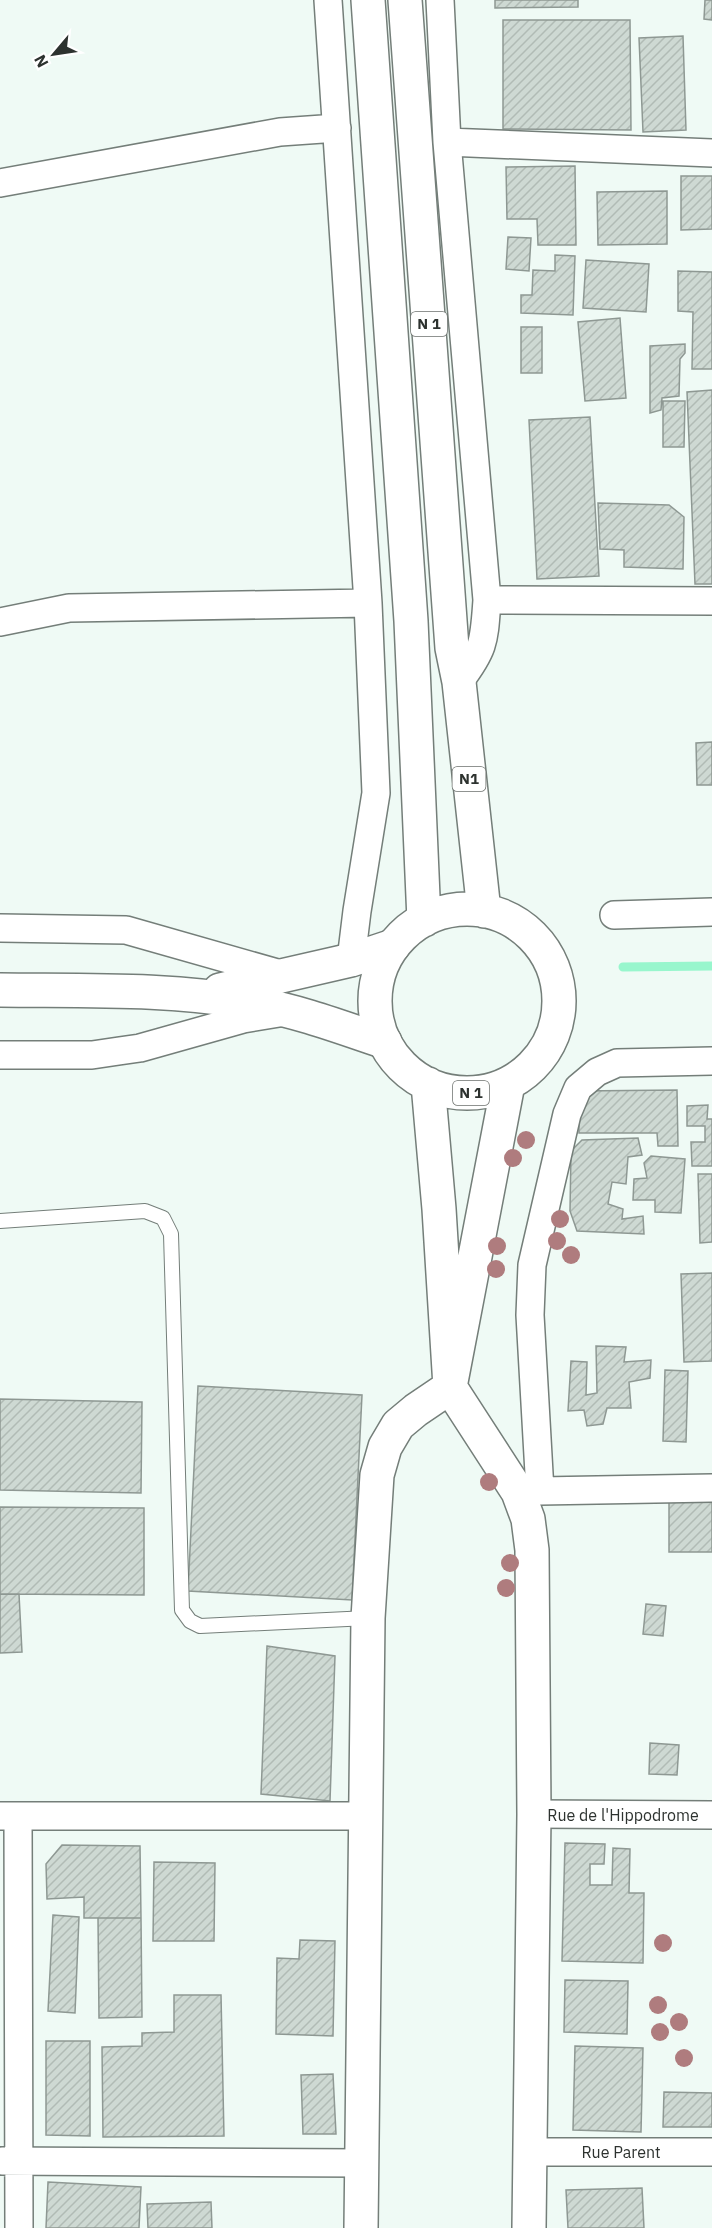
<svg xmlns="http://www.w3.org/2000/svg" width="712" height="2228" viewBox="0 0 712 2228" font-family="'IBM Plex Sans',sans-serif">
  <defs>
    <pattern id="building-hatch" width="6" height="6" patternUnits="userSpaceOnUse" patternTransform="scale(1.5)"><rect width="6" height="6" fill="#ced9d3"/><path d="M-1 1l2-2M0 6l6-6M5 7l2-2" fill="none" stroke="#b1bbb5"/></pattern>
  </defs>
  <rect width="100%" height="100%" fill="#effaf5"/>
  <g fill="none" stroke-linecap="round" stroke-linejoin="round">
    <path stroke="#98f6cd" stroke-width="9" d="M623,967l89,-1"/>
  </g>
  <path fill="url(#building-hatch)" stroke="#8e9893" stroke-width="1.5" d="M495,0h83v7l-83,1z
    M705,0h7v20l-8,-1z
    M503,20h127l1,110 -128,-1z
    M683,36l3,94 -43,2 -4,-94z
    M575,166l1,79h-38l-1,-26h-30l-1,-52z
    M681,176h31v53l-31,1z
    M667,191v53l-69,1 -1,-53z
    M508,237l23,1 -2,33 -23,-2z
    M555,255l20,1 -2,59 -52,-2v-18h11l1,-25 22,1z
    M586,260l63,4 -3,48 -63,-4z
    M678,271l34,1v97h-20l1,-57 -15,-1z
    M620,318l6,80 -41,3 -7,-79z
    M521,327h21v46h-21z
    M685,344v9l-5,6 -1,37 -17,2 -1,12 -11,3v-67z
    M712,390v194h-17l-8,-192z
    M663,401h22l-1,46h-21z
    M590,417l9,159 -62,3 -8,-159z
    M598,503l71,2 15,12 -1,52 -59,-2v-17l-24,-1z
    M712,742v43h-15l-1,-42z
    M677,1090l1,56h-20l-1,-13h-78l-1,-42z
    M708,1105l-1,14h5v47h-20l-1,-24h14v-16h-18v-20z
    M638,1138l4,17 -14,2 -2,27 -14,-2 -4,22 15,5 -1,10 21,-3 1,18 -67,-3 -7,-20 1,-60 11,-11z
    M651,1156l34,3 -4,54 -26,-1v-12h-22l1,-21 13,-1 -3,-15z
    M698,1174h14v68l-12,1z
    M712,1273v88l-28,1 -3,-88z
    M596,1346l30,1 -2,15 27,-2 -1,18 -21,4 2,26h-24l-4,16 -16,2 -3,-16 -16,1 3,-50 16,1 -1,33 11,-2z
    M665,1370l23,1 -2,71 -23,-1z
    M198,1386l164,9 -10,205 -164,-9z
    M0,1399l142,3 -1,91 -141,-3z
    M669,1491h43v61h-43z
    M0,1507l144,1v87l-144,-1z
    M0,1594h19l3,58 -22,1z
    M646,1604l20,2 -3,30 -20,-2z
    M267,1646l68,10 -5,145 -69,-7z
    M650,1743l29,2 -2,30 -28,-1z
    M565,1843l40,1 -1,20h-14v21h22l1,-37 17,1 -1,44h15l-1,70 -81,-2z
    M62,1845l78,1 1,72h-57v-21l-37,2 -1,-35z
    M154,1862l61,1 -1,78h-61z
    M53,1915l26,2 -4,96 -27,-2z
    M98,1918h43l1,99 -43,1z
    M300,1940l35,1 -2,95 -57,-2 1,-76 22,1z
    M565,1980l63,1 -1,53 -63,-2z
    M174,1995h47l3,141 -121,1 -1,-90 40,-1v-13l32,-1z
    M46,2041h44v95l-44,-1z
    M575,2046l68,2 -2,84 -68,-2z
    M333,2074l3,60h-33l-2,-59z
    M664,2092l48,1v34h-49z
    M48,2182l93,5 -2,41h-93z
    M642,2188l2,40h-76l-2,-38z
    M211,2202l1,26h-64l-1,-24z"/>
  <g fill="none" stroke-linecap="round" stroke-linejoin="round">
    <defs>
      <path id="lane" d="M0,1221l145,-10 18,7 8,16 11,376 8,11 10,5 168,-8"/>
      <path id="street" d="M328,0l40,603 8,190 -19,118 -6,49
        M440,0l7,142 40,458c-3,41 -2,48 -28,82
        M447,142l265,11
        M0,183l280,-51 57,-4
        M487,600l225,1
        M0,622l69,-14 299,-5
        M614,915l98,-3
        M0,928l126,2 158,45
        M0,1055h92l27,-4 21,-3 103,-29 36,-6
        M540,1491l172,-3
        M518,1492l22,-1 -10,-176 2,-50 35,-151 11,-26 19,-16 20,-9 95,-2
        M534,1814l178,1
        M1,1816h365
        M18,1816l1,412
        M531,2152h181
        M2,2161l359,2"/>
      <path id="secondary" d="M0,990c85,1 173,-2 257,14 44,8 86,24 128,38
        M220,990l131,-30 42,-14"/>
      <path id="highway" d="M368,0l43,621 13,299
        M405,0l47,648 7,34 25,229
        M375 1001a92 92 0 1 1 184 0a92 92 0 1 1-184 0Z
        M428,1084l11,125 11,178 68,105 10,27 4,31 2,264 -5,414
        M361,2228l7,-610 9,-143 8,-28 13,-22 18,-15 34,-23 58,-303"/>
    </defs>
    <use href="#lane" stroke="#747e79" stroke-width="16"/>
    <use href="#street" stroke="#747e79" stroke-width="30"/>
    <use href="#secondary" stroke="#747e79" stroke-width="36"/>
    <use href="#highway" stroke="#747e79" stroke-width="36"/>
    <use href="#lane" stroke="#fff" stroke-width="14"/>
    <use href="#street" stroke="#fff" stroke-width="27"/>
    <use href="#secondary" stroke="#fff" stroke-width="33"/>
    <use href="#highway" stroke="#fff" stroke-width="33"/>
  </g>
  <g fill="#af7c7e">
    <circle cx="526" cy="1140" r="9"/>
    <circle cx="513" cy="1158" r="9"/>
    <circle cx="560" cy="1219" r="9"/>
    <circle cx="557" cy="1241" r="9"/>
    <circle cx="497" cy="1246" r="9"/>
    <circle cx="571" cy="1255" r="9"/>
    <circle cx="496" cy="1269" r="9"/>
    <circle cx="489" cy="1482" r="9"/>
    <circle cx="510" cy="1563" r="9"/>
    <circle cx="506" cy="1588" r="9"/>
    <circle cx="663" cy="1943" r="9"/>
    <circle cx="658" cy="2005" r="9"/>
    <circle cx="679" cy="2022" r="9"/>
    <circle cx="660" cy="2032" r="9"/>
    <circle cx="684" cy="2058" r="9"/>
  </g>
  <g text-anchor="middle" stroke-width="4.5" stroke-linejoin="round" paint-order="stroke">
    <g fill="#fff" stroke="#6c706d" stroke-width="1.5">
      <rect x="411" y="312" width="36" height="24" rx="4.5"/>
      <rect x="452.5" y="767" width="33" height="24" rx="4.5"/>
      <rect x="453" y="1081" width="36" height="24" rx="4.5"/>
    </g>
    <g font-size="15" font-weight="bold" fill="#2d322f">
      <text x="429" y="329">N 1</text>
      <text x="469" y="784">N1</text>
      <text x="471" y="1098">N 1</text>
    </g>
    <g font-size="16" fill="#2d322f" stroke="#fff">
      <text x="623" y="1821">Rue de l'Hippodrome</text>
      <text x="621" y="2158">Rue Parent</text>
    </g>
  </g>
  <g transform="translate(54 54) rotate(241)" stroke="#ffffff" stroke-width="4.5" paint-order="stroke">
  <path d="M0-4.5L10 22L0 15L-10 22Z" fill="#2d322f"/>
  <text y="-9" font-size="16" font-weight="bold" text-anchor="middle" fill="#2d322f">N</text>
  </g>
</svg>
